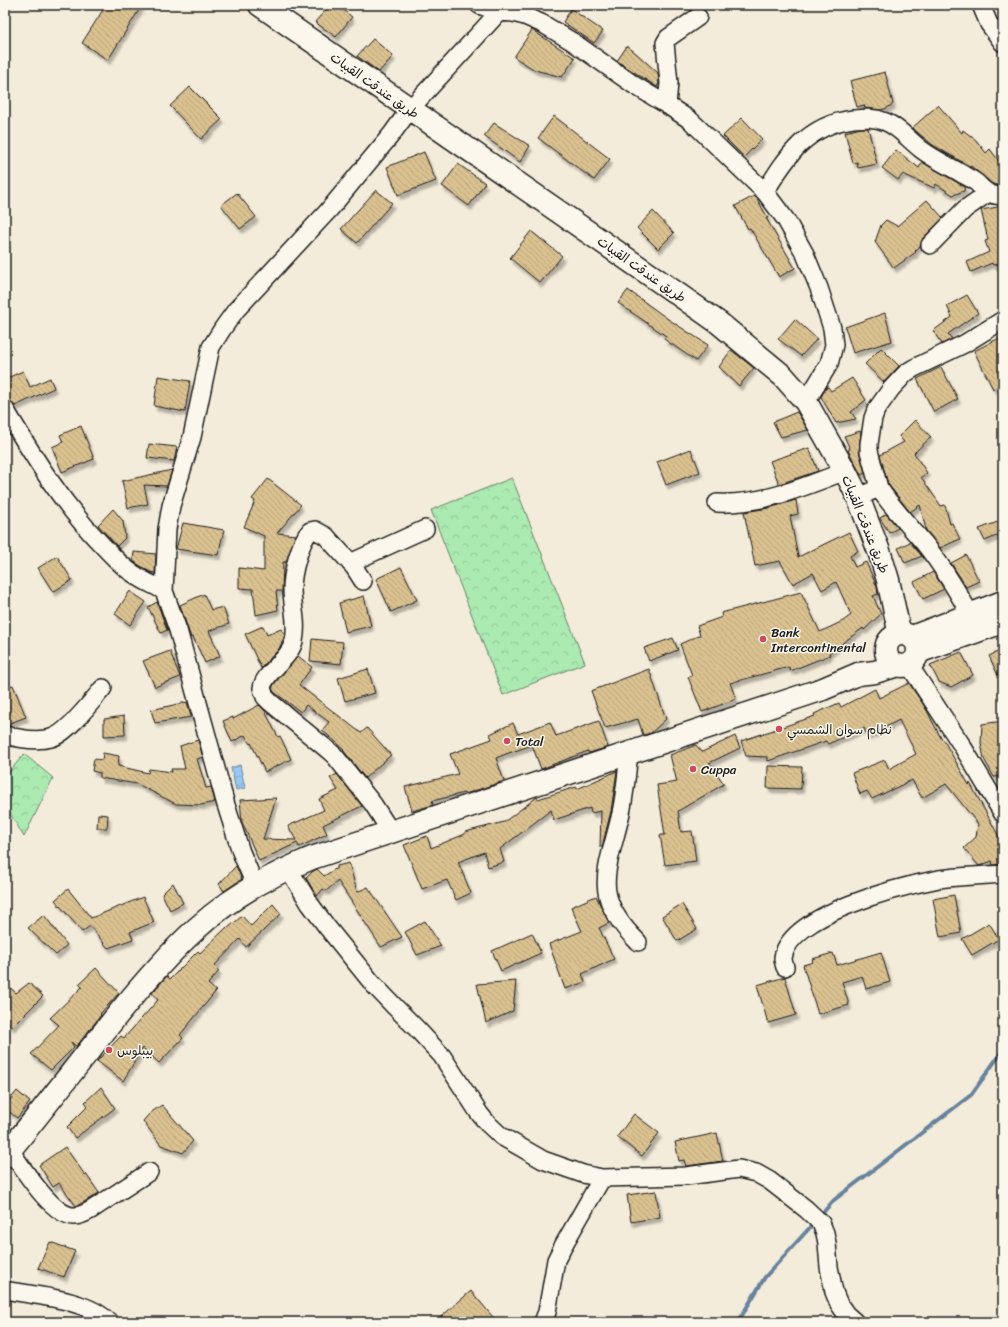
<svg xmlns="http://www.w3.org/2000/svg" width="1008" height="1327" viewBox="0 0 1008 1327" font-family="Sriracha,'Playpen Sans Arabic',sans-serif">
  <defs>
    <pattern id="forest-crowns" width="20" height="18" patternUnits="userSpaceOnUse"><rect width="20" height="18" fill="#abeab1"/><path d="M2 6a3 3 0 1 1 6 0M12 15a3 3 0 1 1 6 0" fill="none" stroke="#93c898"/></pattern>
    <pattern id="water-waves" width="16" height="10" patternUnits="userSpaceOnUse"><rect width="16" height="10" fill="#97c8f3"/><path d="M0 5q4-4 8 0t8 0" fill="none" stroke="#82abd0"/></pattern>
    <pattern id="building-back-hatch" width="6" height="6" patternUnits="userSpaceOnUse"><rect width="6" height="6" fill="#dac190"/><path d="M-1 5l2 2M0 0l6 6M5-1l2 2" fill="none" stroke="#baa57c"/></pattern>
    <filter id="shadow"><feDropShadow dx="2.5" dy="4.5" stdDeviation="1" flood-color="#0004"/></filter>
  </defs>
  <rect width="100%" height="100%" fill="#f4ecda"/>
  <filter id="ink" filterUnits="userSpaceOnUse"><feTurbulence type="fractalNoise" baseFrequency=".025" numOctaves="2"/><feDisplacementMap in="SourceGraphic" scale="8" xChannelSelector="R" yChannelSelector="G"/><feConvolveMatrix kernelMatrix="1 2 1 2 8 2 1 2 1" color-interpolation-filters="sRGB"/></filter>
  <g filter="url(#ink)">
    <path fill="url(#forest-crowns)" stroke="#648366" d="M512,478l73,185 -82,32 -72,-185z
      M24,754l29,24 -29,59 -19,-32v-28z"/>
    <path fill="url(#water-waves)" stroke="#66839d" d="M240,765l5,23 -9,2 -5,-22z"/>
    <g fill="none" stroke-linecap="round" stroke-linejoin="round">
      <path stroke="#66839d" stroke-width="4" d="M820,1216l14,-16 137,-105 32,-45
        M738,1322l27,-45 49,-54"/>
    </g>
    <path fill="url(#building-back-hatch)" stroke="#1c1c1c" filter="url(#shadow)" d="M106,5h36l-34,55 -26,-17z
      M330,5h7l15,12 -16,20 -21,-15z
      M571,9l32,22 -9,12 -31,-21z
      M532,30l43,28 -13,19 -27,-7 -21,-13z
      M373,39l20,17 -14,16 -22,-16z
      M627,46l9,7 22,20 1,10 -2,4 -40,-26z
      M885,72l8,32 -6,4 -6,2 -16,-2 -1,-3 -7,2 -7,-26z
      M190,87l32,32 -21,20 -31,-33z
      M938,105l24,28 1,-3 13,10 10,13 4,-4 13,18v19l-11,-2 -21,-18v1l-38,-22 -21,-17z
      M554,116l56,43 -16,21 -56,-42z
      M742,118l20,21 -18,18 -21,-21z
      M494,123l36,23 -10,16 -36,-26z
      M861,128h7l9,36 -19,4 -1,-6 -4,1 -8,-31z
      M896,150l23,18 3,-6 43,25 -1,4 -11,4 -17,-11 -2,4 -31,-14 -5,6 -16,-12z
      M424,152l12,29 -38,14 -11,-28z
      M458,164l27,19 -16,23 -27,-20z
      M376,190l16,13 -35,40 -16,-14z
      M237,193l19,24 -16,12 -19,-24z
      M754,196l3,3 11,19h-2l29,50 -16,9 -29,-49 -2,1 -13,-23z
      M927,200l16,18 -20,20 -3,8 -5,5 1,1 -22,16 -19,-26 6,-17 5,-5 11,6z
      M1003,206v57l-10,2 -1,-2 -21,9 -4,-10 22,-10 -4,-11 3,-1 -7,-30z
      M653,211l21,22 -16,16 -21,-21z
      M531,231l31,25 -22,27 -30,-25z
      M628,290l40,29 40,26 -12,16 -32,-22 2,-3 -48,-33z
      M967,295l11,18 -30,21 4,5 -10,5 -9,-13 19,-14 -5,-11z
      M885,313l7,28 -39,12 -8,-26z
      M795,319l22,20 -16,17 -23,-17z
      M1003,336v48l-10,5 -19,-38z
      M881,348l18,18 -15,16 -19,-18z
      M731,350l23,18 -15,18 -20,-19z
      M941,367l17,32 -24,13 -17,-33z
      M23,371l7,16 20,-9 4,10 -39,18 -7,-6 -3,-8v-13z
      M158,376l32,5 -5,31 -31,-6z
      M852,378l14,22 -15,12 5,7 -20,4 -15,-26 5,-9 2,-1 3,4z
      M797,412l11,18 -27,7 -8,-15z
      M915,420l16,17 -17,16 13,20 -6,4 20,29 4,-1 5,19 2,-1 8,16 -20,9 -14,-18 -6,-25 -10,7 -22,-28 -8,-29 24,-13 -5,-6z
      M81,426l13,33 -32,13 -10,-25 11,-5 -3,-7z
      M860,431l1,2 -2,18 6,22 -4,2 -13,-25 2,-1 -6,-13z
      M149,444l28,3 -3,14 -27,-3z
      M809,448l9,23 -39,13 -9,-23z
      M691,449l9,23 -34,13 -9,-23z
      M172,470l-5,16 -23,-1 4,19 -20,4 -6,-27z
      M268,479l33,26 -24,28 19,2 -10,27h-3l-1,29h-6l2,19 -22,5 -3,-26 -14,-1v-20l25,3v-35l-20,-9 11,-26 -3,-2z
      M796,500l2,14 -8,2 8,41 51,-25 9,19 -8,5 5,11 11,-5 11,25 1,7 -5,2 8,18 -17,16 -1,-2 -34,25 1,2 -40,16 -1,-4 -59,16 6,16 -34,13 -14,-35 4,-2 -12,-31 20,-9 -3,-9 25,-9 -1,-4 80,-21 19,40 23,-11 8,-6 -15,-33 -14,8 -9,-17 -20,11 -13,-23 -25,5 -11,-54 25,-4z
      M113,509l10,12 2,17 -8,8 -19,-21z
      M886,514l12,14 -9,5 -9,-15z
      M1003,520v13l-18,8 -6,-12z
      M183,523l41,7 -6,25 -42,-6z
      M910,542l12,14 -17,7 -7,-15z
      M134,552l22,2 -1,19 -5,-1 -17,-11z
      M966,555l13,26 -13,6 -15,-24z
      M57,556l15,24 -19,12 -15,-24z
      M401,567l16,33 -26,12 -15,-33z
      M933,572l11,17 -21,10 -9,-17z
      M130,591l16,11 -16,23 -15,-11z
      M204,594l7,16 12,-3 6,17 -20,7 11,25 -15,7 -12,-26 -2,1 -11,-33z
      M364,596l7,30 -25,6 -7,-29z
      M157,602l10,28 -6,3 -13,-26z
      M263,626l4,9 14,-6 4,6 -6,14 -18,19 -16,-34z
      M673,638l5,12 -29,11 -5,-13z
      M312,639l31,3 -2,22 -31,-3z
      M1003,649v37l-14,-30z
      M170,651l10,26 -25,10 -12,-26z
      M961,652l12,23 -22,12 -12,-5 -9,-17z
      M298,656l14,11 -13,18 62,48 6,-5 24,27 -26,23 -22,-28 1,-1 -22,-19 7,-8 -23,-17 -5,7 -27,-20 -2,-4 3,-5z
      M368,669l7,24 -30,8 -7,-23z
      M649,669l17,50 -15,14 -8,2 -5,-16 -33,9 -14,-37z
      M909,683l16,24 17,33 1,-1 26,46 1,-2 33,61v20l-10,1 -1,-4 -13,5 -15,-18 12,-11 2,-13 -32,-40 -24,14 -10,-18 -40,19 -5,-8 -7,3 -8,-21 33,-13 4,9 27,-15 -17,-34 -31,16 -4,-8 -36,16 -2,-3 -58,20v-4l-22,-1 -5,-15 74,-25 -1,-2 25,-11 2,4 34,-18 4,9z
      M13,685l13,32 -21,8v-37z
      M187,702l4,15 -36,6 -4,-13z
      M259,705l6,6 13,26 2,-1 11,23 -26,13 -14,-29 -1,1 -5,-9 -13,7 -9,-21 10,-4v2z
      M124,716l1,19 -21,1v-17z
      M599,721l9,26 -19,6 -1,-2 -47,18 -9,-24 -26,9 -10,4 8,23 -39,13 -1,-1 -32,8 1,4 -21,6 -7,-24 53,-13 -8,-20 42,-15 -2,-5 23,-11 5,11 32,-12 6,14z
      M1003,721v55l-9,1 -10,-18 -3,-16 1,-19z
      M735,736l5,12 -31,15 15,21 -46,27 3,21 11,-1 4,30 -31,4 -5,-30h5l-8,-50 20,-3 -7,-27 26,-10 6,7z
      M198,740l5,17 -6,2 9,29 5,-1 4,15 -14,3 -25,-1 -39,-20 -37,-6v-5l-8,-2 2,-12 8,1 1,-7 16,3 -1,10 30,7 1,-4 23,3 -1,-3h14l-5,-23z
      M768,766l34,1 -1,22 -34,-1z
      M617,771l-6,40 -9,36h-2l1,-36 -10,2 -1,-5 -36,12 -3,-10 -51,39 4,13 -16,5 -4,-15 -26,10 13,31 -15,7 -9,-20 -25,9 -18,-44 23,-9 4,12 34,-14v-2l39,-10 33,-25 1,2 38,-12 1,2z
      M337,774l25,32 -39,19 4,9 -28,13 -2,-4 -38,18 -17,-39 -2,-22 36,-2 -13,41 33,1 -8,-14 36,-16 -5,-11 19,-9 -8,-12z
      M98,814l10,1 -1,13h-10z
      M349,863l8,29 11,-5 34,50 -21,10 -43,-66 -12,10 -3,-2 -6,7 -11,-18 6,-6 5,-3 7,7 13,-8v-2z
      M236,866l6,13 -18,12 -5,-7z
      M173,883l10,20 -13,7 -8,-16z
      M68,889l23,29 52,-21 11,25 -24,10 3,7 -25,9 -18,-22 -8,6 -27,-32z
      M954,895l7,38 -21,4 -7,-38z
      M596,896l13,27 -10,5 15,31 -32,15 3,8 -20,7 -16,-45 33,-13 -11,-24z
      M273,904l8,10 -35,33 -6,-8 -26,27 5,5 -11,13 8,7 -36,44 3,3 -24,25 -16,-15 -20,33 -26,-20 24,-25 3,2 34,-38 -6,-7 15,-17 3,3 28,-28 2,2 27,-26 1,1 14,-12 9,10z
      M682,904l15,25 -20,12 -15,-25z
      M44,915l23,30 -11,10 -28,-27z
      M425,921l16,25 -24,9 -12,-23z
      M989,923l10,16 -27,16 -10,-16z
      M532,933l9,20 -40,18 -9,-20z
      M881,952l9,30 -24,7 -4,-13 -20,6 7,23 -31,9 -15,-49 10,-3 -1,-3 21,-6 4,12z
      M96,968l23,25 -19,21 1,1 -21,27 -4,4 -5,-4 3,5 -23,23 -20,-16 28,-29 -9,-7 32,-31 -3,-3z
      M785,977l11,38 -28,8 -11,-38z
      M516,981l-3,30 -27,12 -9,-39z
      M5,983l11,10 13,-10 14,13 -31,31 -7,-8z
      M101,1087l14,21 -40,30 -8,-11 21,-21 -3,-4z
      M17,1091l13,11 -13,16 -12,-10v-2z
      M162,1105l31,36 -10,12 -22,-8 -18,-24 7,-8z
      M634,1114l25,19 -17,23 -25,-19z
      M717,1133l6,28 -37,5 -2,-6 -5,1 -4,-19z
      M65,1147l20,28 1,-1 13,19 -15,9 -8,4 -17,-23 -6,4 -14,-22z
      M656,1191l4,26 -29,5 -4,-27z
      M50,1242l25,9 -11,26 -26,-9z
      M471,1291l26,31h-62z"/>
    <g fill="none" stroke-linecap="round" stroke-linejoin="round">
      <defs>
        <path id="minor" d="M479,5l20,7 14,1 12,3 18,8 30,18 61,43 33,20 23,15 75,72 21,28 19,34 14,34 13,40 2,17 -5,19 -23,38
          M981,5l8,19 14,19
          M667,105l2,-22 -4,-40 3,-5 30,-21
          M765,192c22,-36 42,-67 88,-73 12,-1 21,-2 33,3 14,6 23,18 36,28 13,10 28,16 42,25 4,2 9,5 13,8 4,4 8,9 14,11 4,2 8,1 12,2
          M930,245l35,-36 23,-16
          M5,409c30,50 57,95 98,137 10,10 19,21 31,28 9,7 20,11 30,17
          M879,488c13,20 30,37 45,55 18,22 32,46 46,71
          M858,497l21,-9 -10,-37v-7l4,-26 3,-8 15,-21 15,-16 8,-5 50,-24 39,-24
          M717,503c44,2 87,-16 128,-32
          M350,563l75,-34
          M363,581l-9,-14 -28,-31 -11,-6 -5,1c-10,11 -18,42 -18,58 0,18 6,33 2,52 -5,20 -30,31 -32,47l3,9 5,5 64,53 39,49 18,28
          M909,665l52,79 42,70
          M5,735c15,4 31,7 46,3 16,-4 41,-37 52,-50
          M629,752c-2,21 -4,41 -8,61 -13,58 -32,81 17,129
          M288,868l22,36 17,23 46,57 22,23 23,23 24,26 37,57 8,10 14,13 42,24 40,14 19,4 84,-2 53,-7 17,4 14,8 36,28 15,14 4,10 2,10 2,24 5,25 5,12 7,10 9,8
          M255,885l-14,-33 -15,-47 -48,-175 -14,-39 3,-62 4,-23 21,-69 19,-90 12,-19 13,-18 92,-99 63,-76 19,-26 89,-97 3,-7
          M785,967c-1,-3 -2,-6 -2,-9 5,-44 120,-72 156,-79 21,-3 43,-3 64,-5
          M10,1150c12,17 42,66 64,66 6,0 12,-3 17,-6l58,-38
          M5,1290c31,6 82,9 104,32
          M543,1322l4,-10 9,-52 7,-14 39,-68"/>
        <path id="major" d="M260,5l422,292 37,26 64,53 23,26 39,69 13,26 22,57 8,26 10,46 4,8
          M886 650a16 16 0 1 1 32 0a16 16 0 1 1-32 0Z
          M912,637l91,-35
          M918,652l85,-30
          M5,1156c37,-45 73,-92 110,-138 25,-31 51,-62 81,-89 34,-31 74,-54 116,-71l511,-169 35,-15 17,-2 23,-7"/>
      </defs>
      <use href="#minor" stroke="#1c1c1c" stroke-width="20"/>
      <use href="#major" stroke="#1c1c1c" stroke-width="25"/>
      <use href="#minor" stroke="#fbf7ec" stroke-width="17"/>
      <use href="#major" stroke="#fbf7ec" stroke-width="22"/>
    </g>
  </g>
  <g fill="#d1495b" stroke="#fbf7ec" stroke-width="1.5">
    <circle cx="763" cy="639" r="4"/>
    <circle cx="779" cy="729" r="4"/>
    <circle cx="507" cy="741" r="4"/>
    <circle cx="693" cy="769" r="4"/>
    <circle cx="109" cy="1050" r="4"/>
  </g>
  <g text-anchor="middle" stroke-width="3" stroke-linejoin="round" paint-order="stroke">
    <g font-size="13" fill="#1c1c1c" stroke="#fbf7ec">
      <text transform="translate(375 85) rotate(35)" y="5">طريق عندقت القبيات</text>
      <text transform="translate(642 269) rotate(35)" y="5">طريق عندقت القبيات</text>
      <text transform="translate(866 524) rotate(68)" y="5">طريق عندقت القبيات</text>
    </g>
    <g font-size="13" fill="#1c1c1c" stroke="#fbf7ec" text-anchor="start">
      <text x="771" y="637">Bank<tspan x="771" dy="15">Intercontinental</tspan></text>
      <text x="787" y="734">نظام سوان الشمسي</text>
      <text x="515" y="746">Total</text>
      <text x="701" y="774">Cuppa</text>
      <text x="117" y="1055">بيبلوس</text>
    </g>
  </g>
  <rect width="1008" height="1327" fill="none" stroke="#fbf7ec" stroke-width="20"/>
  <rect x="10" y="10" width="988" height="1307" fill="none" stroke="#1c1c1c" stroke-width="1.5" filter="url(#ink)"/>
</svg>
